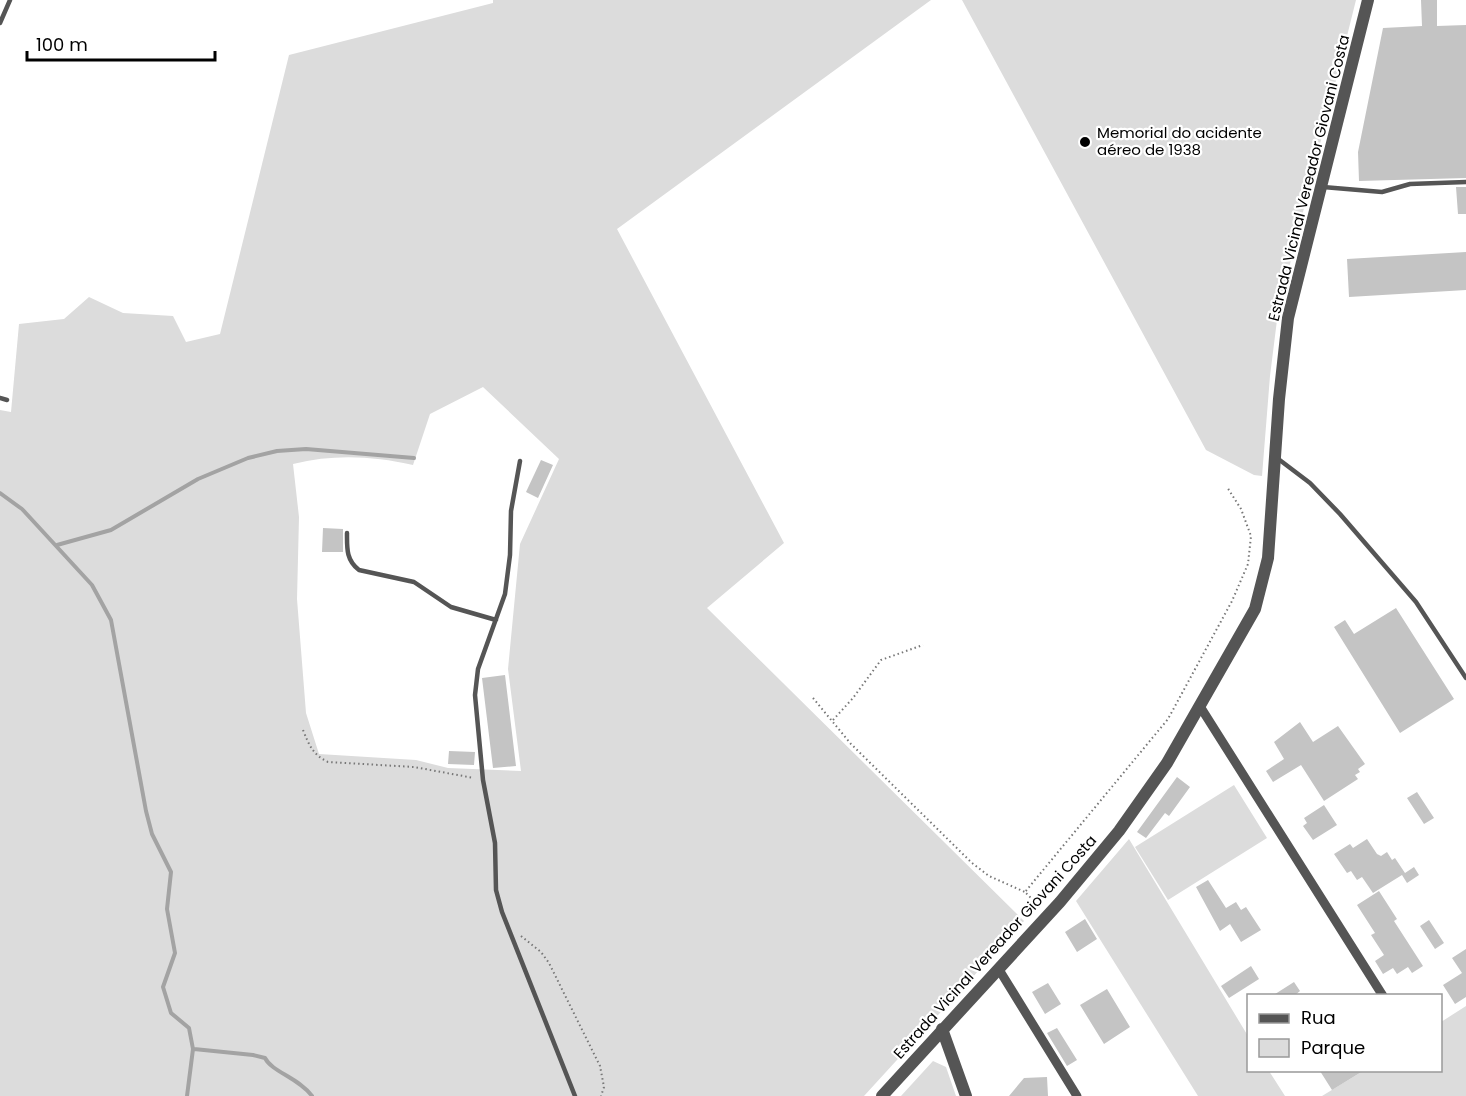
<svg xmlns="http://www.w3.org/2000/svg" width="1466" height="1096" viewBox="0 0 1466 1096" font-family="Poppins,sans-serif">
  <rect width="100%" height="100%" fill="#fff"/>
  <path fill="#dcdcdc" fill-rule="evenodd" d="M493,0h438l-314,229 167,314 -77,65 317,313 -160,175h-864v-686l11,2 8,-88 45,-5 25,-22 34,16 50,3 13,26 34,-8 69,-279 204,-52zM483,387l76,72 -39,85 -12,125 13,102 -73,-3 -32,-8 -97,-6 -13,-41 -9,-114 2,-82 -6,-53c41,-10 79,-8 120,1l17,-51z
    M962,0h394l-78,312 -8,64 -8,100 -8,-1 -48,-25z
    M1234,785l33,53 -99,62 -33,-53z
    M1129,839l119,197v34l21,1 16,25h-87l-122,-195z
    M1466,1006v90h-144l41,-25 77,-1 1,-48z
    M933,1061l13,6 10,29h-55z"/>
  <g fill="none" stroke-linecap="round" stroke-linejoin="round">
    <path stroke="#a3a3a3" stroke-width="4" d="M0,493l22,16 70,76 19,35 35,191 6,23 19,38 -4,37 8,44 -12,34 8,26 18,15 4,21 -6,47
      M57,545l54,-15 87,-51 50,-21 29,-7 29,-2 108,9
      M194,1049l59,6 12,3c7,14 34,20 47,38"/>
  </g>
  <path fill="#c4c4c4" d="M1421,0h16v26l29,-1v153l-107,3 -1,-29 25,-124 39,-2z
    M1456,187h10v27h-8z
    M1466,252v38l-117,7 -2,-38z
    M541,460l12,5 -15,33 -12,-6z
    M323,528l20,1v23h-21z
    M1396,608l58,91 -54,34 -66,-106 11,-7 9,14z
    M505,675l11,91 -23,2 -11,-90z
    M1300,722l13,20 25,-16 27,38 -7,5 2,3 -5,3 3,4 -34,22 -23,-36 -28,17 -7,-11 18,-12 -10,-17z
    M449,751l26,1 -1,13 -26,-1z
    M1177,777l13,10 -21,29 -4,-3 -19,25 -9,-6z
    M1417,792l17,26 -10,6 -17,-26z
    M1324,805l13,20 -24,15 -10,-14 4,-3 -3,-5z
    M1367,839l10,15 4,2 6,-4 5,8 3,-2 10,15 9,-6 5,8 -12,8 -5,-8 -29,18 -11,-16 -5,3 -6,-9 -4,2 -13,-19 16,-10 3,4z
    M1208,880l18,28 10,-6 5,8 5,-3 15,23 -20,12 -11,-18 -10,7 -24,-44z
    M1379,891l18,28 -3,2 29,45 -11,7 -4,-6 -11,7 -4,-6 -10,6 -8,-13 9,-6 -13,-20 4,-2 -18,-28z
    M1085,919l12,20 -20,13 -12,-20z
    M1429,920l15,23 -9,6 -15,-23z
    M1466,949v48l-11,7 -12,-19 19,-12 -10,-15z
    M1251,966l8,13 -30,19 -8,-12z
    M1294,982l6,9 -6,5h-22z
    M1048,983l13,21 -16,10 -13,-22z
    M1107,989l23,38 -26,17 -24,-39z
    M1057,1028l20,32 -10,6 -20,-33z
    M1320,1071h43l-31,19z
    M1047,1077l1,19h-39l15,-18z"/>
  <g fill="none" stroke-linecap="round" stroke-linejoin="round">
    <path stroke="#777" stroke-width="2" stroke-dasharray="1.5 3" stroke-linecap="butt" d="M813,698l38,46 121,119 17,13 36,16
      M833,720l20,-22 28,-38 42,-15
      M303,730c6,15 10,25 25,32l86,5 60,11
      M1040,907l-15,-15 143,-173 64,-118 16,-37 3,-28 -10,-27 -14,-22
      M521,936l20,16 8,11 51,103 4,21 -3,9"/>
    <path stroke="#555" stroke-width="4.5" d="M0,23l10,-23
      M1323,187l59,5 28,-8 56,-2
      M0,398l7,2
      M1277,458l33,25 30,31 76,88 50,76
      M520,461l-9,50 -1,44 -5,39 -27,75 -3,26 8,85 12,63 1,47 6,22 73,184
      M347,533c0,15 -1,27 12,37l55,12 37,25 45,13"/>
    <path stroke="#555" stroke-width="9" d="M1201,708l182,288
      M998,968l79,128"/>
    <path stroke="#555" stroke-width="12" d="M942,1029l24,67
      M882,1096l178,-194 59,-71 48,-68 88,-154 13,-51 11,-159 9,-81 80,-318"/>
  </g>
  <circle fill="#000" stroke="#fff" stroke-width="2" cx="1085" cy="142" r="6"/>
  <g text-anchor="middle" stroke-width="4.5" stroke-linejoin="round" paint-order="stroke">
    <g font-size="15" fill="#000" stroke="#fff" text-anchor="start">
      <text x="1097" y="138">Memorial do acidente<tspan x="1097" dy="17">aéreo de 1938</tspan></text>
    </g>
    <g font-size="15" fill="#000" stroke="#fff">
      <text transform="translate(1309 178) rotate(-76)" y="5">Estrada Vicinal Vereador Giovani Costa</text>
      <text transform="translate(995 947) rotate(-48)" y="5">Estrada Vicinal Vereador Giovani Costa</text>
    </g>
  </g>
  <rect x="1247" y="994" width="195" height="78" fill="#ffffff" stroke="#999999" stroke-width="1.5"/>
  <rect x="1259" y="1014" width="30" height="9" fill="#555555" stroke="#999999" stroke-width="1.5"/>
  <text x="1301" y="1024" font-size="18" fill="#000000">Rua</text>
  <rect x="1259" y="1039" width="30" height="18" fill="#dcdcdc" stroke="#999999" stroke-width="1.5"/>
  <text x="1301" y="1054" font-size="18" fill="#000000">Parque</text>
  <path d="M27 51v9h188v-9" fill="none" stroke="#000000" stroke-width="3"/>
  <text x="36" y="51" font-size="18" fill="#000000" stroke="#ffffff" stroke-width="4.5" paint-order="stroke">100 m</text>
</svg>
